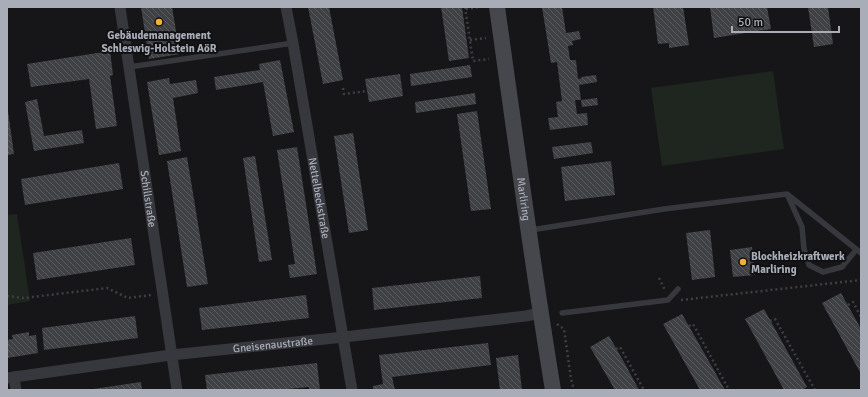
<svg xmlns="http://www.w3.org/2000/svg" width="868" height="397" viewBox="0 0 868 397" font-family="Signika,sans-serif">
  <defs>
    <pattern id="building-back-hatch" width="6" height="6" patternUnits="userSpaceOnUse"><rect width="6" height="6" fill="#404145"/><path d="M-1 5l2 2M0 0l6 6M5-1l2 2" fill="none" stroke="#595a5e"/></pattern>
  </defs>
  <rect width="100%" height="100%" fill="#161618"/>
  <path fill="#1e261f" d="M773,71l11,78 -122,17 -11,-78z
    M17,214l13,87 -23,4v-90z"/>
  <path fill="url(#building-back-hatch)" d="M141,7h31l8,47 -31,5z
    M308,7h21l14,73 -20,4z
    M441,7h21l7,51 -20,3z
    M542,7h20l4,26 13,-2 2,8 -9,2 1,4 -5,1 2,14h6l2,19 4,-1 -1,-1 15,-2 1,7 -18,3 2,15h-6l2,14 10,-1 1,12 -38,5 -2,-12 10,-1 -2,-15 6,-1 -5,-39 -6,1z
    M653,7h30l6,38 -20,3v-5l-11,1z
    M710,7h57l4,22 -57,9z
    M808,7h20l5,37 -19,3z
    M110,51l3,24 -3,1 7,50 -21,3 -7,-50 -58,8 -4,-23z
    M280,60l14,72 -21,4 -10,-54 -47,8 -2,-13 46,-7 -1,-6z
    M470,65l2,12 -61,9 -1,-12z
    M400,74l3,22 -34,6 -4,-23z
    M169,78l1,6 26,-4 2,13 -25,5 8,53 -22,4 -12,-73z
    M475,93l1,11 -60,9 -1,-11z
    M597,98l1,7 -16,2 -1,-7z
    M37,99l7,37 38,-6 2,13 -50,8 -9,-49z
    M7,111h1l6,43 -7,1z
    M477,111l14,98 -20,2 -14,-97z
    M353,133l15,97 -19,3 -15,-97z
    M591,142l2,11 -39,6 -2,-12z
    M297,147l20,127 -27,4 -2,-13 7,-1 -18,-114z
    M255,156l17,104 -13,2 -16,-104z
    M187,157l21,127 -21,3 -20,-126z
    M611,161l4,34 -50,6 -4,-34z
    M119,163l4,26 -98,16 -4,-26z
    M710,230l5,47 -23,3 -6,-47z
    M131,238l4,27 -98,15 -4,-27z
    M752,247l3,28 -22,2 -3,-27z
    M480,276l2,22 -108,12 -2,-22z
    M841,293l20,36v45l-39,-71z
    M306,295l3,23 -107,12 -3,-22z
    M764,309l43,78 -5,3h-18l-39,-71z
    M682,314l29,51 14,25h-25l-37,-66z
    M135,316l3,22 -94,12 -2,-22z
    M29,332v4l7,-1 2,18 -31,5v-18l6,-1 -1,-4z
    M609,336l15,26 15,28h-24l-25,-43z
    M488,343l3,22 -99,12 3,13h-22v-4l10,-2 -4,-29z
    M518,355l4,35h-22l-4,-32z
    M317,363l3,27h-11v-3l-31,3h-71l-2,-15z
    M141,382l1,8h-49v-1z"/>
  <g fill="none" stroke-linecap="round" stroke-linejoin="round">
    <path stroke="#3d3f44" stroke-width="2.5" stroke-dasharray="2 3" stroke-linecap="butt" d="M465,7l8,54 16,-2
      M466,9l14,-2
      M470,40l16,-2
      M343,88l1,6 23,-3
      M659,278l6,12
      M7,296l17,2 83,-10 21,10 23,-3
      M681,300l180,-20
      M848,305l5,-3 8,15
      M770,321l5,-2 40,71
      M557,324l7,5 7,50 3,11
      M689,326l4,-2 36,66
      M616,349l4,-2 24,43"/>
    <path stroke="#37383d" stroke-width="5.5" d="M129,67l164,-24
      M788,196l14,31 2,22 5,16 14,7 19,-5 14,-17
      M531,230l133,-21 123,-15 74,59
      M562,313l106,-13 10,-11"/>
    <g stroke="#37383d" stroke-width="11">
      <path id="s1" d="M120,7l57,383"/>
      <path id="s2" d="M286,7l7,36 59,347"/>
      <path d="M14,377l2,13"/>
      <path id="s3" d="M7,378l164,-23 173,-18 182,-21 14,-3"/>
    </g>
    <path stroke="#45474d" stroke-width="16" id="s4" d="M497,7c18,128 35,256 56,383"/>
  </g>
  <g fill="#f2b134" stroke="#111113" stroke-width="1.5">
    <circle cx="159" cy="22" r="4"/>
    <circle cx="743" cy="262" r="4"/>
  </g>
  <g text-anchor="middle" stroke-width="4" stroke-linejoin="round" paint-order="stroke">
    <g font-size="11" font-weight="bold" fill="#a8adb8" stroke="#111113">
      <text x="159" y="39">Gebäudemanagement<tspan x="159" dy="13">Schleswig-Holstein AöR</tspan></text>
      <text x="751" y="260" text-anchor="start">Blockheizkraftwerk<tspan x="751" dy="13">Marliring</tspan></text>
    </g>
    <g font-size="11" fill="#a8adb8" stroke="#111113">
      <text dy="4" stroke="none"><textPath href="#s2" startOffset="194">Nettelbeckstraße</textPath></text>
      <text dy="4" stroke="none"><textPath href="#s1" startOffset="194">Schillstraße</textPath></text>
      <text dy="4" stroke="none"><textPath href="#s4" startOffset="194">Marliring</textPath></text>
      <text dy="4" stroke="none"><textPath href="#s3" startOffset="268">Gneisenaustraße</textPath></text>
    </g>
  </g>
  <rect width="868" height="397" fill="none" stroke="#a8adb8" stroke-width="16"/>
  <path d="M732 26v6h107v-6" fill="none" stroke="#a8adb8" stroke-width="2"/>
  <text x="738" y="26" font-size="12" fill="#a8adb8" stroke="#111113" stroke-width="3" paint-order="stroke">50 m</text>
</svg>
